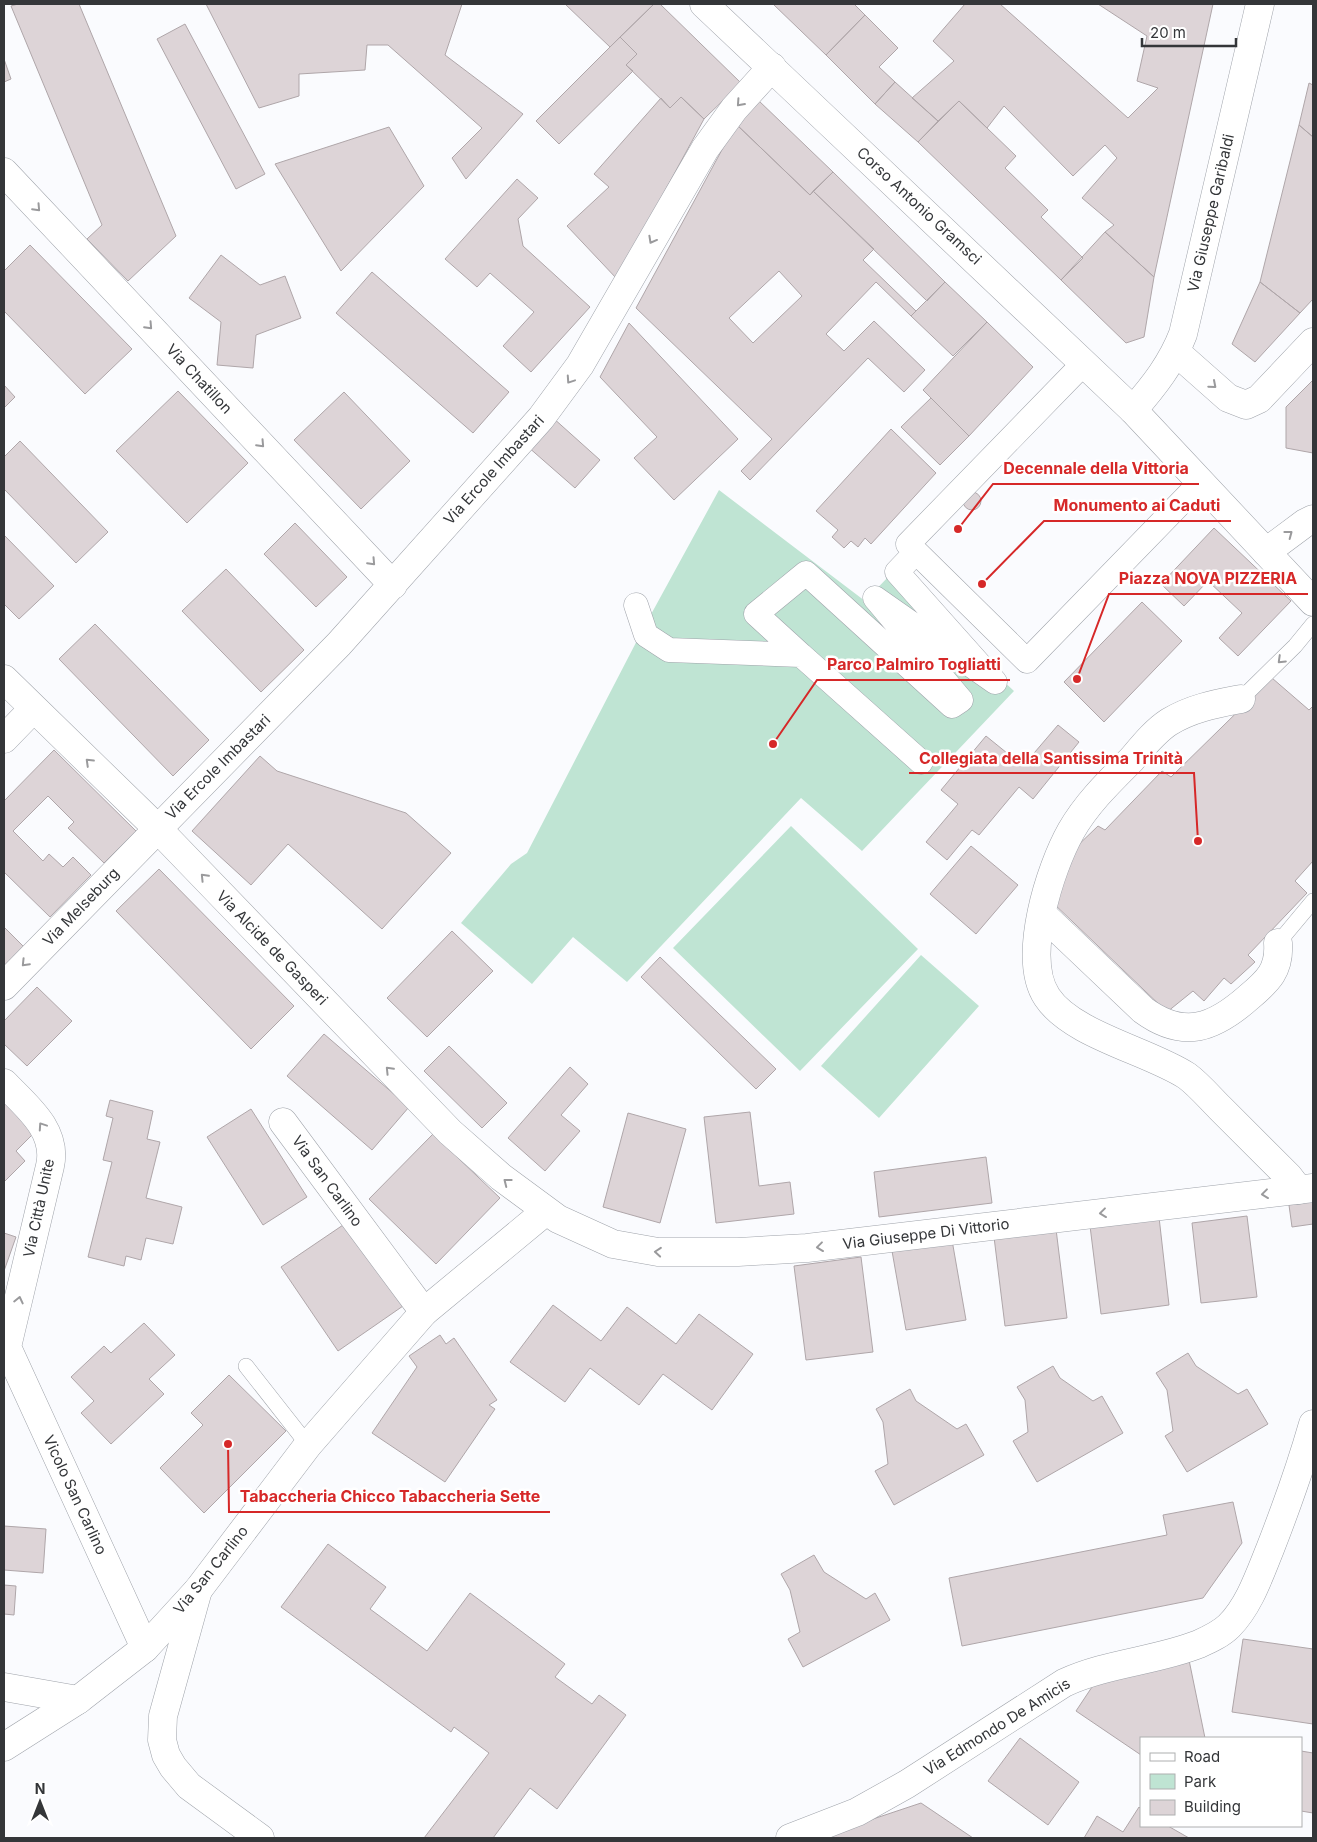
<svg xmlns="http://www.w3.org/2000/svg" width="1317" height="1842" viewBox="0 0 1317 1842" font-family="Inter,sans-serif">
  <rect width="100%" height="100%" fill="#fafbfe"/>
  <path fill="#bfe4d3" d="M719,490l146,111 25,-26 124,116 -152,160 -61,-53 -174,184 -54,-45 -41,47 -71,-61 50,-59 16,-11 116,-224z
    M791,826l127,123 -118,122 -127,-123z
    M921,955l58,51 -100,112 -58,-52z"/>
  <path fill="#ddd4d7" stroke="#afa6a9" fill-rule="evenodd" d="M18,4h61l97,232 -48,45 -41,-42 15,-14 -91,-219z
    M206,4h256l-17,51 78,59 -57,65 -14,-21 30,-30 -94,-83h-21l-2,25 -66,4v22l-40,12z
    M565,4h89l-44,43z
    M654,4h6l81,79 -37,36 -23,-22 -11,11 -44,-43 11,-11 -17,-17z
    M773,4h81l11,11 -39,40z
    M965,4h35l128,114 30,-30 -21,-7 10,-45 -49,-32h115l-59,273 -49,-45 9,-7 -32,-27 35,-40 -12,-13 -32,31 -69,-70 -17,22 -28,-27 -21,20 -26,-23 42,-37 -21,-20z
    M865,15l33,33 -19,19 16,15 -20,22 -49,-49z
    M185,24l80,150 -29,15 -79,-150z
    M620,37l17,17 -11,11 7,6 -74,73 -23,-23z
    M4,59l7,20 -7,3z
    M895,82l43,39 -20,21 -43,-38z
    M1309,83l4,2v52l-14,-12z
    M681,97l23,22 -87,160 -50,-53 42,-39 -15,-13 67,-76 9,10z
    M758,100l75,72 -23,23 -74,-71z
    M959,101l57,55 -11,12 43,42 -7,7 42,41 -22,22 -143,-138z
    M736,124l74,71 3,-4 61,58 -11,11 53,51 -5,5 -35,-34 -50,52 18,17 30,-30 51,49 -21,22 -36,-34 -118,122 -9,-9 31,-32 -136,-131zM779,271l23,25 -49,47 -24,-25z
    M1299,125l14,12v162l-13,14 -40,-31z
    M389,127l35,59 -83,85 -66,-107z
    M833,172l112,110 -18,19 -114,-110z
    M517,179l21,19 -20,21 5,27 67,61 -59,65 -28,-26 31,-34 -44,-39 -13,14 -32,-28z
    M1105,232l49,45 -10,60 -18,6 -65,-63z
    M30,245l102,104 -47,45 -81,-83v-40z
    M221,255l39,30 25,-9 16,42 -45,17 -3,33 -36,-3 4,-43 -32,-24z
    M372,272l137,120 -36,41 -137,-120z
    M945,282l42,40 -34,34 -42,-40z
    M1260,282l40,31 -45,49 -23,-18z
    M987,322l46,45 -64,69 -46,-46z
    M629,323l109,116 -64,61 -40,-42 23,-21 -57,-60z
    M1313,380v73l-27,-5v-41z
    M4,385l11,12 -11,11z
    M178,391l70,72 -61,60 -71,-72z
    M344,392l66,69 -49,48 -67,-69z
    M931,398l38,38 -29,29 -39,-38z
    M552,417l48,43 -25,28 -48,-42z
    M891,429l45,44 -65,71 -6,-6 -7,9 -7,-6 -7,7 -12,-11 6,-7 -22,-19z
    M20,441l88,91 -32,31 -72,-74v-32z
    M963 501a9 9 0 1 1 18 0a9 9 0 1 1-18 0Z
    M295,523l52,54 -31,30 -52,-53z
    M1214,528l77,73 -53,55 -19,-18 23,-25 -34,-32 -24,25 -23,-22z
    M4,535l50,51 -35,33 -15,-15z
    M226,569l78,81 -43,42 -79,-81z
    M1142,602l40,39 -78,81 -40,-40z
    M95,624l114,116 -36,36 -114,-117z
    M1272,678l37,32 4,-4v155l-18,20 12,12 -59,62 7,7 -24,22 -7,-6 -20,23 -11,-10 -26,21 -115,-110 20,-51 26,-25 7,4 57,-59 9,6z
    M1058,725l21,17 -46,57 -14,-12 -40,48 -7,-5 -25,30 -21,-18 32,-38 -17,-14 45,-54 37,30z
    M54,750l82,81 -32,32 -36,-35 6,-6 -26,-26 -35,35 30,30 6,-7 14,13 10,-10 18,18 -41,42 -46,-45v-71z
    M260,756l17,15 129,42 45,40 -69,76 -94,-85 -37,41 -59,-54z
    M971,846l47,39 -42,49 -46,-40z
    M159,869l135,137 -43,43 -135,-138z
    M4,927l23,23 -23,23z
    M452,931l41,40 -66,66 -40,-39z
    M660,957l116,112 -20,20 -115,-112z
    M37,987l35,34 -45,45 -23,-22v-23z
    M324,1034l85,73 -37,43 -85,-74z
    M449,1046l58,57 -25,25 -58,-57z
    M570,1067l18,17 -27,31 19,16 -35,40 -37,-33z
    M4,1098l32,33 -20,20 9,10 -21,21z
    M110,1100l43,11 -6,28 13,3 -14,56 36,9 -9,37 -27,-6 -5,22 -15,-4 -2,10 -36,-9 24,-95 -9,-2 10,-42 -7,-2z
    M251,1109l56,88 -44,28 -56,-88z
    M750,1112l9,74 31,-4 4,32 -78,9 -12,-106z
    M628,1113l58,16 -26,94 -57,-16z
    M433,1134l67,64 -64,66 -67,-65z
    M986,1157l6,46 -113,14 -5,-45z
    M1313,1194v30l-21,3 -4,-29z
    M1247,1216l10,81 -56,6 -9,-80z
    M1159,1217l10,88 -68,9 -11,-88z
    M346,1223l57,83 -65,45 -57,-84z
    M1056,1229l11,89 -62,8 -11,-89z
    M4,1233l12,4 -12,34z
    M952,1240l14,80 -60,10 -14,-79z
    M861,1257l12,95 -67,8 -12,-94z
    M553,1305l48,36 26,-34 49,37 23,-30 54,40 -41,56 -49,-36 -24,31 -49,-37 -25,34 -55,-40z
    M144,1323l31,32 -26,24 15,15 -53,50 -30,-31 13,-12 -23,-24 33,-31 7,7z
    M440,1335l6,9 8,-6 43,62 -8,5 6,4 -50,73 -73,-49 45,-66 -8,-11z
    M1188,1353l8,13 42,28 9,-5 21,35 -81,48 -22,-36 8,-5 -6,-41 -11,-17z
    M1053,1366l7,12 33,23 9,-5 21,37 -86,49 -24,-41 15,-9 -3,-32 -8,-13z
    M229,1375l57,56 -82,82 -44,-45 43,-43 -12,-12z
    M910,1389l6,12 41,28 9,-5 18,31 -90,50 -19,-34 13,-7 -5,-42 -7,-13z
    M1233,1502l9,41 -39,55 -241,48 -13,-68 218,-43 -4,-20z
    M4,1526l42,3 -3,44 -39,-3z
    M328,1544l58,43 -16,22 57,42 43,-58 95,71 -10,13 37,27 7,-9 27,20 -69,94 -27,-21 -37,50h-69l65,-85 -35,-26 -3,5 -170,-125z
    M814,1555l10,17 42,27 9,-6 15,27 -87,47 -15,-28 12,-7 -10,-42 -9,-16z
    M4,1585l12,1 -2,29 -10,-1z
    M1243,1639l70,10v75l-81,-12z
    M1189,1660l16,78h-64v17l-65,-44 22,-33z
    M1020,1738l59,44 -31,43 -60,-44z
    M1301,1751l12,2v60l-12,-2z
    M921,1803l52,35h-151v-2z
    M1139,1807l2,2v17h27l21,12h-105l13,-22 26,16z"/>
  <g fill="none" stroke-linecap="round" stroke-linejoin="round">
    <defs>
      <path id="service" d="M1241,699l54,-53 18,-22
        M1278,943l35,-42
        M246,1366l62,79"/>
      <path id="pedestrian" d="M1084,363l-176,181 119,117 174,-179
        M636,605l10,30 23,15 132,5 120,107
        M801,655l-45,-41 50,-41 146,133 9,-6 -86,-102 120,84 -98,-110 19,-20"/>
      <path id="minor" d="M4,172l389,413
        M1176,352l52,46 18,7 13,-6 54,-57
        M1133,410c21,-24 39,-47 50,-76l77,-330
        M1266,552l39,-29 8,-4
        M1241,699c-26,5 -49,9 -72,23 -14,9 -26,24 -37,37 -22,22 -45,44 -61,72 -21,37 -50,127 -24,166 25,38 102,54 140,79 12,9 22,21 33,32 23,23 46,46 69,69l10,13
        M4,739l29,-30
        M1042,914l101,96c41,30 71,18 106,-13 19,-16 31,-27 29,-54
        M4,986l335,-342 202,-226 39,-53 125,-216 29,-40 38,-42
        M4,1083c22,23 54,47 46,83l-43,181
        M283,1122l141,190
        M4,1345l3,2 138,301
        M198,1590l-35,126 -1,24 4,15 7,12 16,19 71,52
        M4,1687l74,13
        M790,1838l67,-26 50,-28 157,-101c43,-20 92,-22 135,-39 11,-5 22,-10 30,-18 20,-20 30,-50 41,-77 16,-41 31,-83 43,-125"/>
      <path id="tertiary" d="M4,679l153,149 293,304 51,45 57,42 55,25 45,8h80l69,-4 506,-60
        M4,1747l74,-47 67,-52 53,-58 110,-145 116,-133 122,-101"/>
      <path id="primary" d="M704,4l429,406 180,192"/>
    </defs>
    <use href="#service" stroke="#9fa3aa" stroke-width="16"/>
    <use href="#pedestrian" stroke="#9fa3aa" stroke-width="25"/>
    <use href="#minor" stroke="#9fa3aa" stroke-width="29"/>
    <use href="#tertiary" stroke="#9fa3aa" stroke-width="29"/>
    <use href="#primary" stroke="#9fa3aa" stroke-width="29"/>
    <use href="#service" stroke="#fff" stroke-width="15"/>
    <use href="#pedestrian" stroke="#fff" stroke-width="24"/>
    <use href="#minor" stroke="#fff" stroke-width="28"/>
    <use href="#tertiary" stroke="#fff" stroke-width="28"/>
    <use href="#primary" stroke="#fff" stroke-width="28"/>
  </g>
  <defs><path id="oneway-chevron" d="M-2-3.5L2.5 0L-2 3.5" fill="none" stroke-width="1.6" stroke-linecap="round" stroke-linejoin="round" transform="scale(1.25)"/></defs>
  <g stroke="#9a9a9c">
    <use href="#oneway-chevron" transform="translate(740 103) rotate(132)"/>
    <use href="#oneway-chevron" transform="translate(37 208) rotate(47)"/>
    <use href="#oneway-chevron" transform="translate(652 240) rotate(119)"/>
    <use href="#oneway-chevron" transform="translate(149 326) rotate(47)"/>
    <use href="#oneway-chevron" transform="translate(570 380) rotate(124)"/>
    <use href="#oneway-chevron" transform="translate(1213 385) rotate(41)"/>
    <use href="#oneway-chevron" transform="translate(261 444) rotate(47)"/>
    <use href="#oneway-chevron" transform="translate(1289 534) rotate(-37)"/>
    <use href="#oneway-chevron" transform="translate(372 562) rotate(47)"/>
    <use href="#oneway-chevron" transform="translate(1281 660) rotate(136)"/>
    <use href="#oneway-chevron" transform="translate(89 762) rotate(-136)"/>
    <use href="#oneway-chevron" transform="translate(204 877) rotate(-134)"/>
    <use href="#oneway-chevron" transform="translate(25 963) rotate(134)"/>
    <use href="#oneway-chevron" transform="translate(389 1070) rotate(-134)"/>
    <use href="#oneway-chevron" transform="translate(42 1126) rotate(-124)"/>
    <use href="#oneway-chevron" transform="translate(507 1182) rotate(-142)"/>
    <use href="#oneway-chevron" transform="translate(1265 1194) rotate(173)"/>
    <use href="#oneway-chevron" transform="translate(1103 1213) rotate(173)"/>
    <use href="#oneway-chevron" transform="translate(820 1247) rotate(173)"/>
    <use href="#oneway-chevron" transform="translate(658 1252) rotate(-175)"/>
    <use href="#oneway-chevron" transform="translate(19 1300) rotate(-77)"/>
  </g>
  <g text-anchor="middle" stroke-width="5" stroke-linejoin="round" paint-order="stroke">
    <g font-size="15" fill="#343639" stroke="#fff">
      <text transform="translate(919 206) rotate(43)" y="5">Corso Antonio Gramsci</text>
      <text transform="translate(1211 213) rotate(-77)" y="5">Via Giuseppe Garibaldi</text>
      <text transform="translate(199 379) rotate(47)" y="5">Via Chatillon</text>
      <text transform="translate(494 470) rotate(-48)" y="5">Via Ercole Imbastari</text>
      <text transform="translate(218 767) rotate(-45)" y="5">Via Ercole Imbastari</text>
      <text transform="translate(81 907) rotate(-46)" y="5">Via Melseburg</text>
      <text transform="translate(272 948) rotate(46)" y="5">Via Alcide de Gasperi</text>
      <text transform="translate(327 1181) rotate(54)" y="5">Via San Carlino</text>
      <text transform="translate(39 1208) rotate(-78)" y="5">Via Città Unite</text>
      <text transform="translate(926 1234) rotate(-7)" y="5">Via Giuseppe Di Vittorio</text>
      <text transform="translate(75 1495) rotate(65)" y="5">Vicolo San Carlino</text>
      <text transform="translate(211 1570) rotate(-51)" y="5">Via San Carlino</text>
      <text transform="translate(997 1727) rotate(-32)" y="5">Via Edmondo De Amicis</text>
    </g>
  </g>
  <path fill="none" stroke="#d62828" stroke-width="2" d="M958 529L993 484H1199M982 584L1044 521H1231M1077 679L1109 594H1308M773 744L817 680H1010M1198 841L1194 773H909M228 1444L229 1512H550"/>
  <g fill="#d62828" stroke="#fff" stroke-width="2">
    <circle cx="958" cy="529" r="5"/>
    <circle cx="982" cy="584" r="5"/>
    <circle cx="1077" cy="679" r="5"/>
    <circle cx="773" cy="744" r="5"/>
    <circle cx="1198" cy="841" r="5"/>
    <circle cx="228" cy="1444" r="5"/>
  </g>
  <g font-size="16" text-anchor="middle" font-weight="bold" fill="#d62828" stroke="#fff" stroke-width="5" stroke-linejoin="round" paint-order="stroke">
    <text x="1096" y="474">Decennale della Vittoria</text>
    <text x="1137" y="511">Monumento ai Caduti</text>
    <text x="1208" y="584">Piazza NOVA PIZZERIA</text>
    <text x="914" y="670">Parco Palmiro Togliatti</text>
    <text x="1051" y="764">Collegiata della Santissima Trinità</text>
    <text x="390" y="1502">Tabaccheria Chicco Tabaccheria Sette</text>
  </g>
  <rect width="1317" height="1842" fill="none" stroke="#343639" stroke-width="10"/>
  <rect x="1140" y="1737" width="162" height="90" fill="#ffffff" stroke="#aeafb0"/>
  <rect x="1150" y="1753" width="25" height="8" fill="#ffffff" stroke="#aeafb0"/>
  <text x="1184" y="1762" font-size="15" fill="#343639">Road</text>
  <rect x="1150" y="1774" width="25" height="15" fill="#bfe4d3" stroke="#aeafb0"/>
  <text x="1184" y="1787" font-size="15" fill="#343639">Park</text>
  <rect x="1150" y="1800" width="25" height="15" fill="#ddd4d7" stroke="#aeafb0"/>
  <text x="1184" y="1812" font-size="15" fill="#343639">Building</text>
  <g transform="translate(40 1802)" stroke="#ffffff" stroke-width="4" paint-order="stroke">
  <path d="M0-4L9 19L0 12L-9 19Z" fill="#343639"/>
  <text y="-8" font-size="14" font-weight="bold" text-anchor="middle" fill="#343639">N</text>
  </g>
  <path d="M1142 38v8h94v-8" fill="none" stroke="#343639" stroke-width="2.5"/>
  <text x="1150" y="38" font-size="15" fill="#343639" stroke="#ffffff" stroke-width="4" paint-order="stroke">20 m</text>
</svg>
